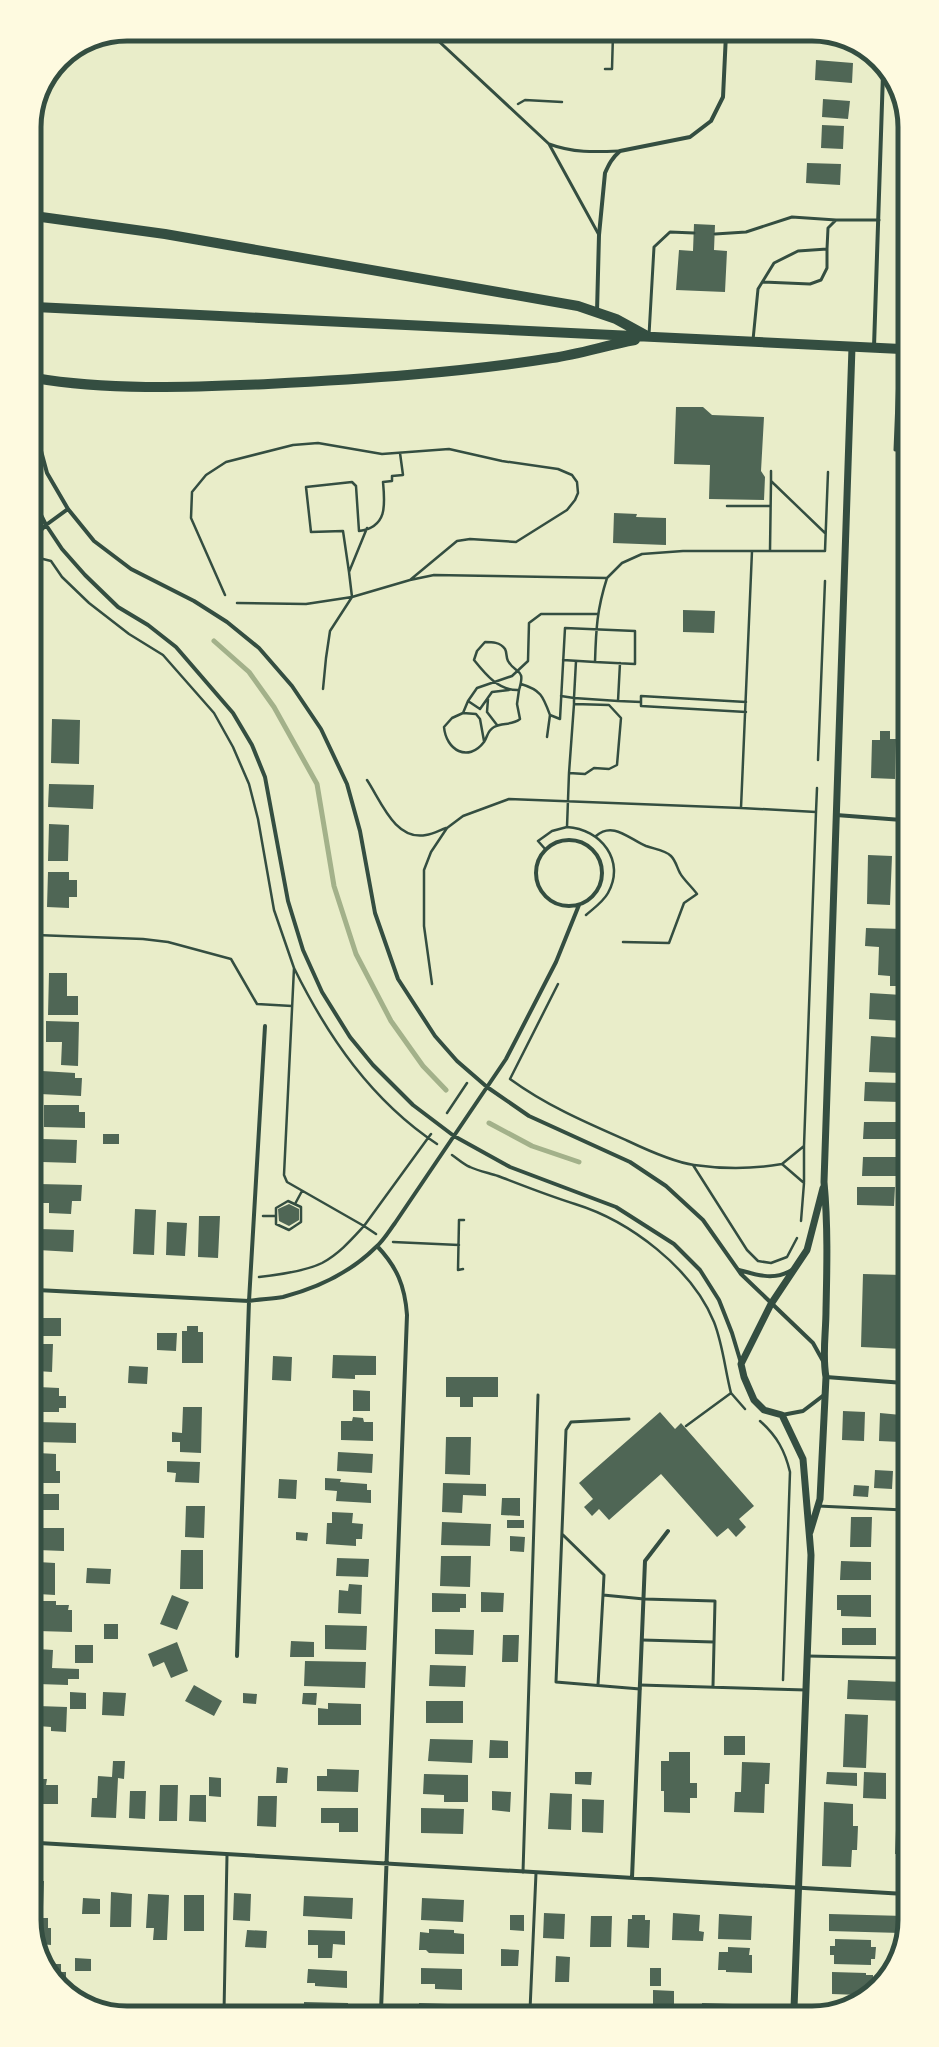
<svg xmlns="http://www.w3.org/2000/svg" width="939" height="2047" viewBox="0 0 939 2047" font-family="'Roboto Condensed',sans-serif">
  <rect width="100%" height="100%" fill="#e9edc9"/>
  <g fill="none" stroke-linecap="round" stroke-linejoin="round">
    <path stroke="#a3b18a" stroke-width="5" d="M214,641l35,31 25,35 43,77 17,102 22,68 35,67 32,45 23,24
      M489,1123l43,23 47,16"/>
  </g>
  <path fill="#4f6655" d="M816,60l37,3 -1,20 -37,-3z
    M823,99l27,2 -2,18 -26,-2z
    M822,125l22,1 -1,23 -22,-1z
    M807,163l34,1 -1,21 -34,-2z
    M694,224l21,1 -1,25 13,1 -2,41 -49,-2 3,-40 14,1z
    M676,407h27l9,8 52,2 -3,54 4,6 -1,23 -55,-1 1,-34 -36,-1z
    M614,513l23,1 -1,3 30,1v27l-53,-2z
    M683,610l32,1 -1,22 -31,-1z
    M52,719l28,1 -1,44 -28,-1z
    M880,731h10v8h6l-1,40 -24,-1 1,-38h8z
    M49,784l45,1 -1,24 -45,-2z
    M49,824l20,1 -1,36h-20z
    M868,855l24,1 -2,49 -23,-1z
    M48,872h21v8h8v17h-8v11l-22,-1z
    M866,928l36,1v57h-12v-10l-12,-1 1,-28 -14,-1z
    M49,973h18v23h11v19h-30z
    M870,993l32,2 1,26 -34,-2z
    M46,1021l33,1 -1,44 -17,-1 1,-23h-16z
    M871,1036l32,2 -2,35 -32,-1z
    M42,1071l33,2v5h7l-1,18 -41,-2z
    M865,1082l38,1v14h-3v5l-36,-1z
    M44,1105h35v7h6v16l-41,-1z
    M864,1122h36l-1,17h-36z
    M103,1134h16v10h-16z
    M42,1139l35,1 -1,23 -34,-1z
    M863,1157h33v19h-34z
    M39,1184l43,1 -1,16h-9l-1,13 -22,-1v-10h-10z
    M857,1187h38l-1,19 -37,-1z
    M289,1204l10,5v11l-10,6 -10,-5 -1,-12z
    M135,1209l21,1 -2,45 -21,-1z
    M199,1216h21l-2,42 -20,-1z
    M167,1222l20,1 -2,33 -19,-1z
    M39,1229l35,1 -1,22 -35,-2z
    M863,1274l40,1v74l-42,-2z
    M37,1318h24v18h-24z
    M187,1326h11v6h5v31h-21v-32h5z
    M157,1333h20l-1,18 -19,-1z
    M37,1344h16l-1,28 -15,-1z
    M333,1355l43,1v19h-21v4l-23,-1z
    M273,1356l19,1 -1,24 -19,-1z
    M129,1366l19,1 -1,17 -19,-1z
    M446,1377h52v20h-25v10h-13v-10h-14z
    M38,1387l21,1v8h7v12h-7v4h-21z
    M353,1390l17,1v20h-17z
    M183,1407h19l-1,46 -21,-1v-10h-8v-10l10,1z
    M843,1411l22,1 -1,29 -22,-1z
    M660,1412l15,17 6,-6 73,83 -15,13 7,8 -10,10 -8,-9 -11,9 -56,-63 -52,46 -10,-11 -7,7 -8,-9 9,-8 -14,-16z
    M880,1413l21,2 -1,27 -21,-1z
    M353,1417l10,1 1,4h9v19l-32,-1v-19h11z
    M38,1422l38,1v20l-38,-1z
    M446,1437h25l-1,38 -25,-1z
    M338,1452l35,2 -1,19 -35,-2z
    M38,1453l18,1v17h4v12h-22z
    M167,1461l33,1 -1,21 -24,-1 1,-9 -9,-1z
    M875,1470l18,1 -1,18 -18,-1z
    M325,1478l16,1 -1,3 27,2v6h4v13l-35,-2 1,-10 -12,-1z
    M279,1479l18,1 -1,19 -18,-1z
    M443,1483l43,1v12l-23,-1 -1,18 -20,-1z
    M854,1485l15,1 -1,11 -15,-1z
    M38,1494h21v16h-21z
    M502,1498h18v18l-19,-1z
    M186,1506h19l-1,32 -19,-1z
    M332,1512l21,1 -1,10 11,1 -1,15h-6v7l-30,-2 1,-21h5z
    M851,1517h21l-1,30h-21z
    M507,1520h17v8h-17z
    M442,1522l49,2 -1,22 -49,-1z
    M38,1528h26v23l-26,-1z
    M296,1532l12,1 -1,8 -11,-1z
    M510,1536l15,1 -1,15 -14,-1z
    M181,1550h22v39h-23z
    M441,1556h30l-1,31 -30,-1z
    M337,1558l32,1 -1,18 -32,-1z
    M841,1561l30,1v18h-31z
    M38,1562l17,1v32l-17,-1z
    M87,1568l24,1 -1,15 -24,-1z
    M349,1584l13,1 -1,29 -23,-1 1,-23 9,1z
    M481,1592l23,1 -1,19h-22z
    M432,1593l34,1v14h-6v4h-28z
    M172,1595l17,7 -12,28 -17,-6z
    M837,1595h34v22l-30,-1v-6h-4z
    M40,1601h16v4h13l-1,5h4v22l-34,-1v-26h2z
    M104,1624h14v15h-14z
    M325,1625l42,1 -1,24 -41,-1z
    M842,1628h34v17h-34z
    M435,1629l39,1 -1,25 -38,-1z
    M503,1635h16l-1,27h-16z
    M291,1641l23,1v15h-24z
    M177,1642l11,29 -17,7 -7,-16 -11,5 -5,-13z
    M75,1645h18v18h-18z
    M38,1649l15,1 -1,18 27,1v10h-11v6l-30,-1z
    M305,1661l61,1 -1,26 -61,-2z
    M430,1665l36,1 -1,21 -36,-1z
    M848,1680l56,2v19l-57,-2z
    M194,1685l28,16 -8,15 -29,-15z
    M70,1692l16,1v16h-16z
    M103,1692l23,1 -2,23 -22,-1z
    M243,1693l14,1 -1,10 -13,-1z
    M303,1693h14l-1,12 -14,-1z
    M426,1701h37v22h-37z
    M328,1703l33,1v21h-43v-17l10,1z
    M38,1706l29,1 -1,25 -15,-1v-4l-13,-1z
    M845,1714l23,1 -2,53 -23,-1z
    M724,1736h21v19h-21z
    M430,1739l43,1 -1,23 -44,-2z
    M490,1740l18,1v17h-19z
    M669,1752h21v31h7v15h-7v15l-26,-1v-21h-3v-30h8z
    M113,1761h12l-1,18 -6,-1 -2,40 -25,-1 1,-19h5l1,-22 14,1z
    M742,1762l28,1 -1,21h-4l-1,29 -30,-1 1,-20h6z
    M277,1767l11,1 -1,15h-11z
    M327,1769l32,1 -1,22 -41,-1v-15h10z
    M575,1772h17l-1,13 -16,-1z
    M827,1772l30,1v13l-31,-2z
    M864,1772l22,1v26l-23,-1z
    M424,1774l44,1v27h-24v-7l-21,-1z
    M209,1777l12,1v19l-12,-1z
    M39,1779h8l-1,6h12v19h-19z
    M160,1785h18l-1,36h-18z
    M130,1791h16l-1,28 -16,-1z
    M492,1791l19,1 -1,20 -18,-2z
    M550,1793l22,1 -1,36 -23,-1z
    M190,1795h16v27l-17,-1z
    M258,1796h19l-1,31 -19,-1z
    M582,1799l22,1 -1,33 -21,-1z
    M824,1802l29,2v22h5l-1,24h-5l-1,17 -29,-1z
    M321,1808h37v24h-19v-9h-18z
    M421,1808l43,1 -1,25 -42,-1z
    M896,1830l9,1v23h-10z
    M39,1881h5l-1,26h-4z
    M111,1892l21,2 -1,33h-21z
    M234,1893l17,1 -1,27 -17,-1z
    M148,1894l21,1 -2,45h-14l1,-12h-8z
    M184,1895h20v36h-20z
    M304,1896l49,2 -1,21 -49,-3z
    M83,1898l17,1v15h-18z
    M422,1898l42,2 -1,22 -42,-2z
    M544,1913l21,1 -1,25 -21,-1z
    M673,1913l27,2 -1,16 5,1 -1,9 -31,-1z
    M719,1914l33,2 -1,24 -33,-1z
    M829,1914l76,2v5l-4,12 -72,-2z
    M510,1915h14v16l-14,-1z
    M632,1915h13v5h5l-1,28 -22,-1 1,-28h4z
    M591,1916h21l-1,31h-21z
    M39,1918h9v10h3v17l-12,-1z
    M429,1929l25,1v3l10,1v20l-35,-1 -3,-3h-7l1,-18 9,1z
    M247,1930l20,1 -1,17 -21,-1z
    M308,1930l37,1v14l-12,-1 -1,14h-14v-13h-10z
    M835,1939l36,1v7h5l-1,12h-4v6l-37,-1v-9h-4v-9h5z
    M728,1947l22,1 -1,7h3v18l-26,-1v-2h-8l1,-18h9z
    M501,1949l18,1 -1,16h-17z
    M556,1956l14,1 -1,25h-14z
    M75,1958l16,1v12h-16z
    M49,1964h12v8h5v11h-3z
    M885,1964h7l-3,8 -4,3z
    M421,1968l41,1v21l-27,-1v-5h-14z
    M650,1968h11v18h-11z
    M308,1969l39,2v17l-32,-2v-3h-8z
    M832,1972l34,1v2h7v10h-7v5l-7,5 -27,-1z
    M653,1990l21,1v15l-21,-1z
    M304,2002l44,1v8l-44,1z
    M419,2003l29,1v4h11v3h-40z
    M702,2003l31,1v5h-31z"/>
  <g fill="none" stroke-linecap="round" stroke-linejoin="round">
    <path stroke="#344e41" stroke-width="2.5" d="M605,69h7l1,-35
      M518,104l7,-4 37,2
      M771,471v10l54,52
      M727,506h43
      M367,528l-18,44 -6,-41 -32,1 -5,-45 46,-5 4,4 3,45c29,-4 26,-27 24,-49l9,-1v-5l11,-1 -3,-22
      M752,551l-11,257 75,4 1,-24
      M770,551l1,-70
      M35,557l16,4 11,16 27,26 40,31 34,21 51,58 19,34 16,37 9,35 16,91 20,58
      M349,572l3,25 58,-17
      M225,595l-34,-77 1,-26 14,-17 20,-13 67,-17 25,-2 64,11 67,-5 53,12 56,8 14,6 5,7 1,11 -3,7 -8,10 -51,32 -46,-3 -13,2 -47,39 24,-5 173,3 15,-15 20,-9 41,-3h142l3,-79
      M237,603l69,1 46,-7
      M563,660l32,2
      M576,661l-2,37 44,3 2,-38
      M521,684c20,6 22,12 29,31
      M323,689l3,-31 4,-27 22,-34
      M509,690l-17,2 -12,17 -12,-8 -5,12 -11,5 -8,9c2,23 24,36 40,15 4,-6 3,-11 10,-15 8,-5 17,-1 26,-8l-3,-15 2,-14c-20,1 -33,-15 -45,-30l3,-9 8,-9c7,0 15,0 20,7 2,3 1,9 3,12 8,14 18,6 11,29
      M561,696l13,2v6l-5,69 16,1 9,-6 15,1 8,-4 4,-47 -12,-13 -35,-1
      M488,699l-1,13 10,13
      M468,701l9,-13 35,-12 16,-15 1,-38 12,-9h56
      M618,701l23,1v-6l105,6
      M641,702v4l105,6
      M463,713l13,1 4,5 4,22
      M547,737l3,-22 10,4 5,-91 70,3v33l-40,-2c1,-33 2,-53 12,-84
      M818,760l7,-179
      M367,780c14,21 28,61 59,55 7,-1 14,-5 20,-7
      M567,827c34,2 59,34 41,66 -5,9 -14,15 -22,22
      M596,836c17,-15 33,3 50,10 8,3 19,4 25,10 5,5 6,12 9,17 3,6 12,14 17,21l-13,9 -15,40 -46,-1
      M546,850l-8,-9 14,-10 15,-4 2,-54
      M36,935l107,4 25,3 63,17 26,45 35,2
      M432,984l-8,-58v-56l7,-18 16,-24 16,-12 46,-17 232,9
      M558,984l-48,95c37,27 77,44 118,62 19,9 45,21 66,24 28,4 60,4 88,-1l22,19 -3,38
      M447,1113l20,-30
      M431,1134l-3,4 -64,88 -77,-44 -3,-7 10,-207c34,69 78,133 143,176
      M804,1146l12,-334
      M452,1155c6,4 11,9 18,12 8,4 19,6 28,9 26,10 51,20 77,28 55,17 117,64 139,118 9,23 11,48 17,71
      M782,1164l22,-18v36
      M693,1165l54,85 11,11 13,2 16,-6 10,-19
      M295,1204l7,-13
      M263,1216h13v8l13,6 12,-8v-15l-13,-6 -12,7v8
      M393,1242l66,3
      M463,1269l-5,1 1,-50h5
      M259,1277c18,-2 47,-6 63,-14 17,-9 30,-24 42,-37l12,8
      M760,1421c17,15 25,30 30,51l-7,208
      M686,1426l45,-33 14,16"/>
    <path stroke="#344e41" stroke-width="3" d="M431,34l118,110 50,91
      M34,138l14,-49 28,-38
      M549,144c24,9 46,8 71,7
      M715,234l31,-2 46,-15 44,3
      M763,282l47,2 11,-4 6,-12v-19
      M649,335l5,-88 16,-15 24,1
      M753,340l5,-51 16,-26 24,-12 29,-2 1,-21 8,-8h43
      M899,352l-4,98h6
      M629,1419l-58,3 -5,8 -10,252 84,7
      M818,1506l86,4
      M562,1534l42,41 -1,20
      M642,1640l72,2
      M807,1656l97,2
      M598,1685l5,-90 41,4 71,2 -2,85
      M640,1685l166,5
      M523,1872l15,-477
      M530,2010l6,-137
      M224,2012l3,-157"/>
    <path stroke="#344e41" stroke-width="4" d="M597,312l2,-77 6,-62c4,-9 7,-15 15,-22l70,-14 21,-16 12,-24 3,-63
      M874,347l9,-274
      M35,392l3,6 -1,38 10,37 21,36 26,32 37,28 63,32 33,21 32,26 33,38 29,43 26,55 13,47 15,82 23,66 37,57 22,25 30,26 42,29 101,46 36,24 37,34 38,54 72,69 10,18
      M35,503l11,22 16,24 23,26 33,32 30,18 28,22 57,66 19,32 13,32 23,124 15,49 19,42 28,45 23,28 40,40 41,31 56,31 106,40 58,37 26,26 19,30 13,33 9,30
      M35,536l11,-11 22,-16
      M836,815l66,5
      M536 873a33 33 0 1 1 66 0a33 33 0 1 1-66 0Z
      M377,1246c20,21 28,40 30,69l-26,696
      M739,1270c18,5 35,11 53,0
      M37,1290l212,11c11,-2 23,-2 34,-4 34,-9 68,-25 93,-50 8,-7 13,-16 19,-24l111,-164 50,-97 23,-57
      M826,1377l78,6
      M782,1415l21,-4 21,-16
      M237,1656l12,-355 16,-275
      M39,1843l866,51
      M632,1878l13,-317 23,-30"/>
    <path stroke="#344e41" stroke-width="7" d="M810,1532l10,-33 6,-122c-4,-22 0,-44 0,-67 1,-43 2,-85 -2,-128l28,-835
      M794,2008l17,-453 -8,-96 -21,-44 -18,-5 -10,-10 -10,-23 -3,-13 30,-60 36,-54 16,-62"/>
    <path stroke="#344e41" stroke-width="10" d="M34,216l131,18 413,72 38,13 31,17
      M35,307l866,42
      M35,378c75,13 157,9 233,6 95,-5 190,-11 284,-26 28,-4 55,-13 83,-18"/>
  </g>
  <path d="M0 0H939V2047H0ZM127 41H812A86 86 0 0 1 898 127V1920A86 86 0 0 1 812 2006H127A86 86 0 0 1 41 1920V127A86 86 0 0 1 127 41Z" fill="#fefae0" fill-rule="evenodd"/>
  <path fill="none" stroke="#344e41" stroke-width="5" d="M127 41H812A86 86 0 0 1 898 127V1920A86 86 0 0 1 812 2006H127A86 86 0 0 1 41 1920V127A86 86 0 0 1 127 41Z"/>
</svg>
